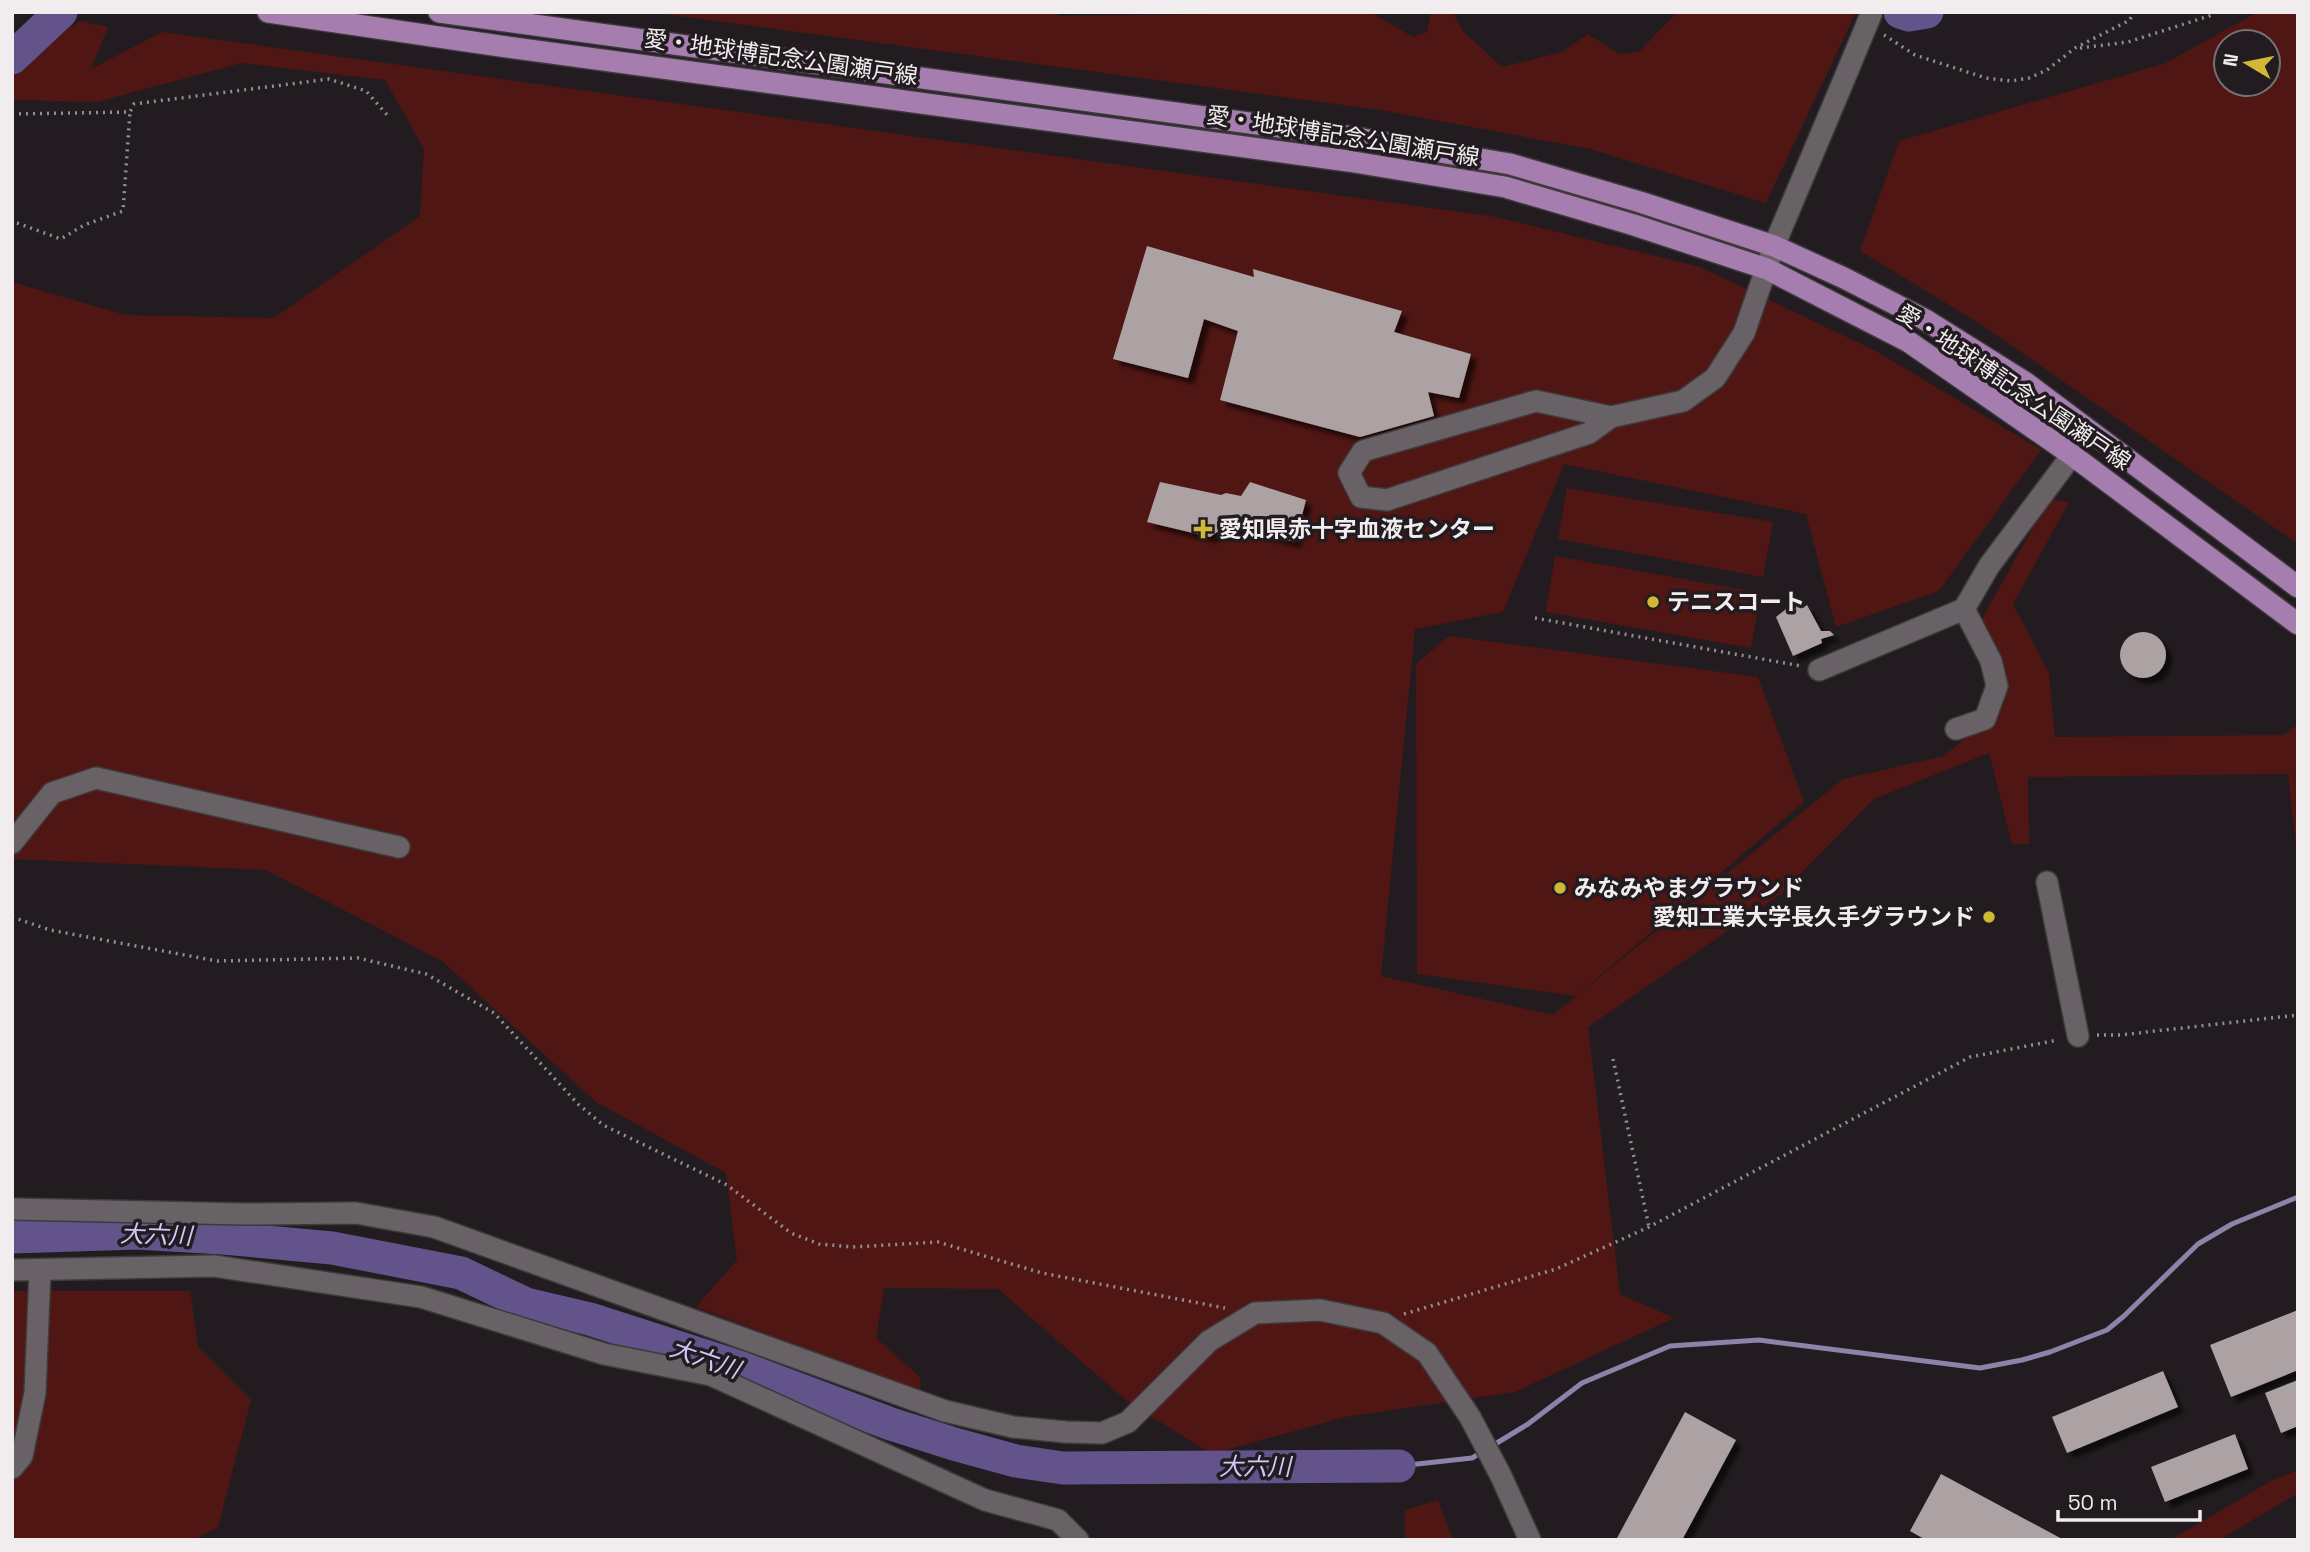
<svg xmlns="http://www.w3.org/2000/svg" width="2310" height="1552" viewBox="0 0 2310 1552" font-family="'Space Grotesk','Noto Sans JP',sans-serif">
  <defs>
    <filter id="shadow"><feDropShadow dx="6" dy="6" stdDeviation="2" flood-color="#0009"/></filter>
  </defs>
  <rect width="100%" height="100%" fill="#221c20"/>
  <path fill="#501613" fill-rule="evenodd" d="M649,12h404l7,4 310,-4 43,25 14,-5 4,-20h22l9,18 40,37 60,-15 26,-18 31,20 20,-2 35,-37 -2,-3h184l-90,191 -176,-54 -209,-39z
    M2258,12h40v532l-319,-221 -119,-72 39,-110 267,-78zM2268,42v42h-42v-42z
    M80,21l28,6 -17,42 71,-37 1334,185 204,50 176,84 165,99 -102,141 -103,36 -30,-113 -242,-50 -61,148 -88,17 -34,347 172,39 290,-236 101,-23 61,-52 -23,-85 67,-120 20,3 -56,102 36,69 6,64 229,-2 14,-11v140l-10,-90 -260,3 1,67h-17l-23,-91 -115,46 -93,95 -193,133 32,267 54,24 -159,74 -170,25 -134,37 -84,-53 -129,-112 -114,-1 -8,50 44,39 1,15 -225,-85 41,-47 -11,-87 -130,-71 -154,-141 -176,-91 -254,-11v-577l113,33 149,3 146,-102 4,-67 -39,-69 -143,-17 -145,39 -85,-2v-35z
    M1567,488l206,34 -10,55 -205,-38z
    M1555,556l206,37 -10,55 -205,-36z
    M1449,636l309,41 46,125 -228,194 -159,-22 -1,-310z
    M12,1291h178l8,56 53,53 -33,127 -24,13h-182z
    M2298,1470v23l-79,47h-49l103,-60z
    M1438,1500l15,40h-48v-30z"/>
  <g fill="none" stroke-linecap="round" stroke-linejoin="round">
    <path stroke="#8d82a9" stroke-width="5" d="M1492,1446l36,-22 54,-41 88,-37 89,-6 221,28 42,-8 28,-8 57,-22 17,-14 74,-72 34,-20 66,-27
      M1399,1466l73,-8 12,-7"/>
    <path stroke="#62548b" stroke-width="33" d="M1900,12l9,3 18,-3
      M12,58l49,-46
      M12,1237l125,-4 86,5 109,10 129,25 65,31 64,15 152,49 149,56 63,20 62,17 47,7 336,-2"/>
  </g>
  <path fill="#aca2a4" filter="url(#shadow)" d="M1147,246l107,31 -1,-8 149,42 -8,21 77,22 -12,44 -31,-6 6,24 -74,21 -140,-37 18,-69 -34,-12 -16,59 -75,-19z
    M1160,482l61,13 5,-2 15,3 9,-14 56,18 -11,42 -57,-14v6l-21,-2 -7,5 -63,-15z
    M1800,602l3,6 4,-3 14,26h9l4,4 -13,4 1,4 -29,13 -17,-39 14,-11z
    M2120 655a23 23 0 1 1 46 0a23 23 0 1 1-46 0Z
    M2298,1310v60l-67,27 -21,-52z
    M2163,1371l15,36 -111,46 -15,-36z
    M2298,1380v46l-17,7 -16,-40z
    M1685,1412l51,28 -54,100h-66z
    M2235,1434l13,35 -83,33 -14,-35z
    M1941,1474l123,66h-138l-16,-9z"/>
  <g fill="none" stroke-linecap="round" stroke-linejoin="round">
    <defs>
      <path id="minor" d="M1611,417l-75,-16 -173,50 -14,22 12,24 26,3 202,-67 22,-16 72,-16 32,-23 29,-45 30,-87 74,-176
        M1819,670l145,-61 25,-43 83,-111
        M1956,729l29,-10 12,-33 -6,-25 -27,-52
        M12,843l40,-50 44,-15 303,69
        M2047,882l31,154
        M12,1209l232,5 112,-1 78,14 511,184 68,16 53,5 36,1 26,-11 81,-81 46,-28 65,-3 63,13 44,30 43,64 31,59 29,64
        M12,1270l202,-4 207,31 183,57 107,21 274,125 73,20 20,20
        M12,1468l10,-12 13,-63 5,-122"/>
      <path id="major" d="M268,12l232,34 848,115 157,26 129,38 133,44 142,73 163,113 226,169
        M439,12l913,125 158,27 130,38 134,44 70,32 80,41 102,64 272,204"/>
    </defs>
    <use href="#minor" stroke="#3e3a3c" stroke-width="24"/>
    <use href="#major" stroke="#3e3a3c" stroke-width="24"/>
    <path stroke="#938e91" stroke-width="3.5" stroke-dasharray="2 5" stroke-linecap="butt" d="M1884,35l31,20 71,23 25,3 18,-3 18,-8 28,-22 55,-28 3,-8
      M2080,48l48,-6 81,-26 6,-4
      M12,114l118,-2 4,-8 195,-25 37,12 22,25
      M17,223l44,16 23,-14 39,-14 7,-99
      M1535,618l266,48
      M12,917l38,13 167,31 141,-3 68,16 68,39 84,91 25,21 124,60 64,48 28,11 34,3 85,-5 104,31 183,35
      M2097,1035h23l178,-20
      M1613,1059l36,168
      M1404,1314l152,-45 93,-42 321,-170 88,-17"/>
    <use href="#minor" stroke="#686166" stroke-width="21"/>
    <use href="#major" stroke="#a57daf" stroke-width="21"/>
    <defs>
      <path id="minor-bridge" d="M1848,70l24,-58"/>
    </defs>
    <use href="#minor-bridge" stroke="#3e3a3c" stroke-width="24" stroke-linecap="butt"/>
    <use href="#minor-bridge" stroke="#686166" stroke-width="21"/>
  </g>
  <g fill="#d2b736" stroke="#221c20" stroke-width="2.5">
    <path d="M1199.5 518.5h7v7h7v7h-7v7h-7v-7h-7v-7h7z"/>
    <circle cx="1653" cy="602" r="7"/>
    <circle cx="1560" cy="888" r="7"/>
    <circle cx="1989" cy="917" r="7"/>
  </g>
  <g text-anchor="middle" stroke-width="7" stroke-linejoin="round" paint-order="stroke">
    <g font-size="23" fill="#f1edef" stroke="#221c20">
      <text transform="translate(781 57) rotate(8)" y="8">愛・地球博記念公園瀬戸線</text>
      <text transform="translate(1343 136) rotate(9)" y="8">愛・地球博記念公園瀬戸線</text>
      <text transform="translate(2014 387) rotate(34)" y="8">愛・地球博記念公園瀬戸線</text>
    </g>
    <g font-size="23" font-weight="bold" fill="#f1edef" stroke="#221c20" text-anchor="start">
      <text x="1219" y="537">愛知県赤十字血液センター</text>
      <text x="1667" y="610">テニスコート</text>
      <text x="1574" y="896">みなみやまグラウンド</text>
      <text x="1975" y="925" text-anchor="end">愛知工業大学長久手グラウンド</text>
    </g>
    <g font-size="24" font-style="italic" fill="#d2c7fa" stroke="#221c20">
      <text transform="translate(156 1235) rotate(2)" y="8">大六川</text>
      <text transform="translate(705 1359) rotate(19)" y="8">大六川</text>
      <text x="1255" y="1475">大六川</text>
    </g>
  </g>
  <rect width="2310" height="1552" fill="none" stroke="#f1edef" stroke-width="28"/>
  <g transform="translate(2247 63) rotate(280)"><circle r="33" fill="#221c20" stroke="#757073" stroke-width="2"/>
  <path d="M0-5L12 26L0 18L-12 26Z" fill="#d2b736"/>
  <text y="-10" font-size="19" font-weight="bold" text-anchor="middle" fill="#f1edef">N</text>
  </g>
  <path d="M2058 1510v10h142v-10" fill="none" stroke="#f1edef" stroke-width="3.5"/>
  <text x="2068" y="1510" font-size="21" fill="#f1edef" stroke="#221c20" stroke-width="5" paint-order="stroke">50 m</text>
</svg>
